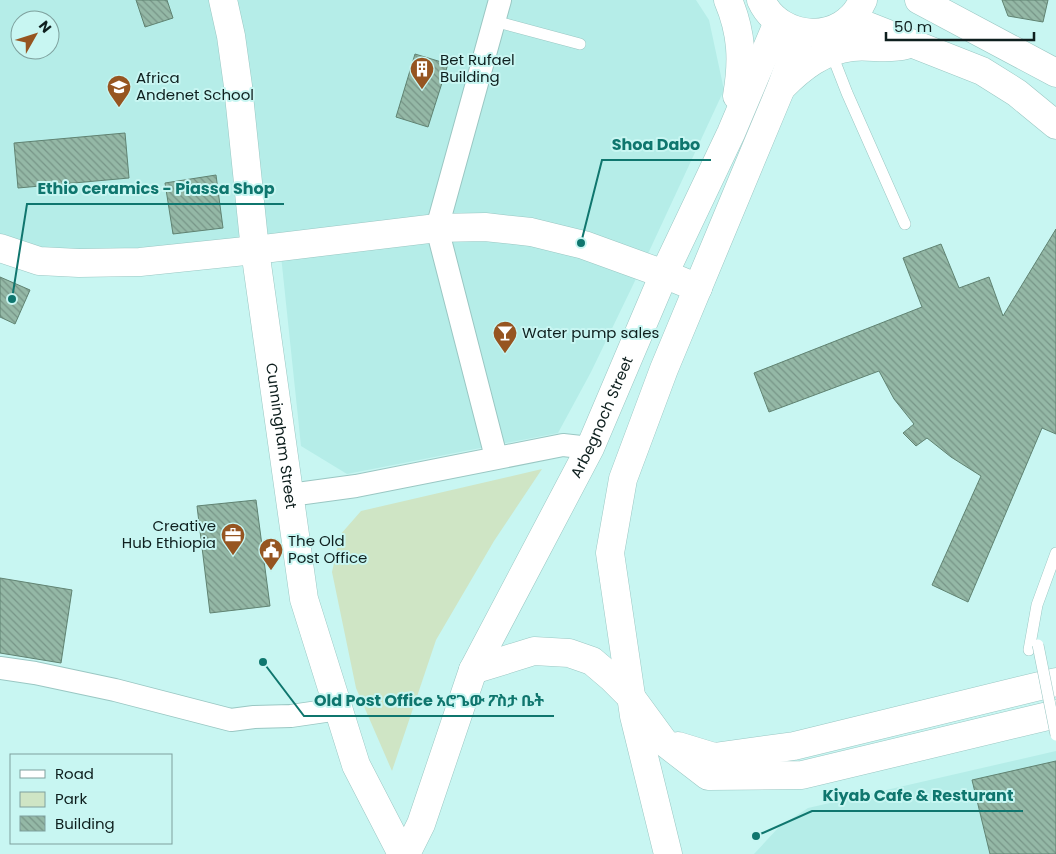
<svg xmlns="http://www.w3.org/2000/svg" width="1056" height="854" viewBox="0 0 1056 854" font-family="Poppins,'Noto Sans Ethiopic',sans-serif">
  <defs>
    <pattern id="building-back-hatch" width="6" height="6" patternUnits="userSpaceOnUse" patternTransform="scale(1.25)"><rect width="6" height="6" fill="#94b8a6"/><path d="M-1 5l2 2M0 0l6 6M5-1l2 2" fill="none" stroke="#779587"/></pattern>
  </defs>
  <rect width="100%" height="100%" fill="#c8f6f2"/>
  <path fill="#b5ede8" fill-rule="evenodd" d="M0,0h696l13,20 15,70 -78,168 -55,114 -33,61 -211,41 -46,-28 -21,-200 -27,4 -211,8 -42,-19zM20,20h30v30h-30z
    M1056,751v103h-302l25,-27 29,-19z"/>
  <path fill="#cfe5c5" d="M542,469l-48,72 -58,99 -44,131 -36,-83 -24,-116 8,-37 21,-24z"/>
  <path fill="url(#building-back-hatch)" stroke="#608372" d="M136,0h31l6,18 -28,9z
    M1002,0h46l-5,22 -35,-6z
    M415,54l33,10 -20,63 -32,-10z
    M125,133l4,45 -111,10 -4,-45z
    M216,175l7,53 -50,6 -8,-51z
    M1056,229v205l-14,-6 -74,174 -36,-17 49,-109 -30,-19 -24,-19 -11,8 -13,-13 11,-9 -20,-25 -15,-28 -110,41 -15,-39 168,-66 -19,-49 38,-14 18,44 30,-11 14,39z
    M0,277l30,13 -15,34 -15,-7z
    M256,500l14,106 -60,7 -13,-107z
    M0,578l72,12 -11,73 -61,-10z
    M1056,761v93h-66l-18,-74z"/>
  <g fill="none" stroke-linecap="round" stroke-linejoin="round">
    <defs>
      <path id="service" d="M494,21l86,23
        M831,52l16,41 58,131
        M1029,650l8,-45 19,-52"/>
      <path id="minor" d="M496,457l-59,-229 63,-228
        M290,495l66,-9 207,-41 27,3
        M0,668l35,5 80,17 116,30 23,-3 37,-1 48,-7"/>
      <path id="tertiary" d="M0,248l39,13 40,2 61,-1 115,-12 182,-22 48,-1 46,5 53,13 80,29 34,14"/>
      <g id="primary">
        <path id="s1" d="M223,0l8,36 7,50 17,164 49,349 52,166 46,89"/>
        <path d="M728,0c14,33 15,61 9,96"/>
        <path d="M761,0c19,42 83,45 102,0"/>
        <path d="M919,0l137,73"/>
        <path d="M850,19l132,52 35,22 39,32"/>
        <path d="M782,87c19,-19 41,-37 70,-40 18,-2 36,3 54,-2"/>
        <path d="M473,670l61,-19 35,2 23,8 20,17 19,19 33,45 44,34 94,-1 254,-61"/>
        <path d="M678,746l36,11 80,-11 262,-64"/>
        <path id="s2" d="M406,854l15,-30 52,-154 117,-222 74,-174 67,-141 47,-111"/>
        <path d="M668,854l-34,-138 -24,-163 13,-74 41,-110 117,-281 20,-55"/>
      </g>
    </defs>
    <use href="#service" stroke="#9ac7c3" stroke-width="12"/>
    <use href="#minor" stroke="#9ac7c3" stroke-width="24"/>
    <use href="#tertiary" stroke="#9ac7c3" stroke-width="29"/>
    <use href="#primary" stroke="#9ac7c3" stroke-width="29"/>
    <use href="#service" stroke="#fff" stroke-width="11"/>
    <use href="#minor" stroke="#fff" stroke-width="22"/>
    <use href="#tertiary" stroke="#fff" stroke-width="28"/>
    <use href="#primary" stroke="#fff" stroke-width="28"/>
    <defs>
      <path id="service-bridge" d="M1038,645l18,90"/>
    </defs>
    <use href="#service-bridge" stroke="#9ac7c3" stroke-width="12" stroke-linecap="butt"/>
    <use href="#service-bridge" stroke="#fff" stroke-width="11"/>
  </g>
  <defs>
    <symbol id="building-pin" viewBox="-11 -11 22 30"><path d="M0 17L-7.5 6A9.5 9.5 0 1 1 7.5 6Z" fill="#965521" stroke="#c8f6f2"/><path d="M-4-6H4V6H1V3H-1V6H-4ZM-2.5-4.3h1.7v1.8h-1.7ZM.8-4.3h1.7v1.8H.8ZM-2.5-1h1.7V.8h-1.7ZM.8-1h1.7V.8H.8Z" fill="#fff"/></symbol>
    <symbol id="school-pin" viewBox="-11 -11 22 30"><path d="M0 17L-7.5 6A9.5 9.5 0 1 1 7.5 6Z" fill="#965521" stroke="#c8f6f2"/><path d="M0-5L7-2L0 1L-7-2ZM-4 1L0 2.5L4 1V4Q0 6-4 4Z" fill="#fff"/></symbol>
    <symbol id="bar-pin" viewBox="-11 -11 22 30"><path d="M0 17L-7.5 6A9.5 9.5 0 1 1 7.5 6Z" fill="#965521" stroke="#c8f6f2"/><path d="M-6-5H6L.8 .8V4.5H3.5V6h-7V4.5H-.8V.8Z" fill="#fff"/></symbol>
    <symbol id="office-pin" viewBox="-11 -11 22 30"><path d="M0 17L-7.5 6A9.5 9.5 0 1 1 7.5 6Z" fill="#965521" stroke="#c8f6f2"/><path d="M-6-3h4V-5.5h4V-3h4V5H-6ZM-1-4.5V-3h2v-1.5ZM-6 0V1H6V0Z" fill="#fff"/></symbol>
    <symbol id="civic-pin" viewBox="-11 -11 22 30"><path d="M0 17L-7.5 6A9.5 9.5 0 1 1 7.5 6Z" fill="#965521" stroke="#c8f6f2"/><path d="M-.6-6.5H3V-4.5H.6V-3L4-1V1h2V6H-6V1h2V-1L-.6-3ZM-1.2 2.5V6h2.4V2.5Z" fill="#fff"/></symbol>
  </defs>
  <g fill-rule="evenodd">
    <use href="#building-pin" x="408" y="55" width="28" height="38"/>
    <use href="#school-pin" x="105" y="73" width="28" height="38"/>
    <use href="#bar-pin" x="491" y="319" width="28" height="38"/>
    <use href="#office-pin" x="219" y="521" width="28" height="38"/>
    <use href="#civic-pin" x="257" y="536" width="28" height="38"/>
  </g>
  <g text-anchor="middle" stroke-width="4" stroke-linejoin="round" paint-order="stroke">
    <g font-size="15" fill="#0e1f1e" stroke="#c8f6f2" text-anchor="start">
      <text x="440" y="65">Bet Rufael<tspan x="440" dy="17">Building</tspan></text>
      <text x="136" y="83">Africa<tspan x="136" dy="17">Andenet School</tspan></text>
      <text x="522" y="338">Water pump sales</text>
      <text x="216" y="531" text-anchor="end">Creative<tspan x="216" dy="17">Hub Ethiopia</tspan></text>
      <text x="288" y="546">The Old<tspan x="288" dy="17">Post Office</tspan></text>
    </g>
    <g font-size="15" fill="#0e1f1e" stroke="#c8f6f2">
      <text dy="5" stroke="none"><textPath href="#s2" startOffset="480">Arbegnoch Street</textPath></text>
      <text dy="5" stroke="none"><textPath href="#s1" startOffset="440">Cunningham Street</textPath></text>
    </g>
  </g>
  <path fill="none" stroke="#0f766e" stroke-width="2" d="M581 243L602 160H711M12 299L27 204H284M263 662L304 716H554M756 836L812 811H1023"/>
  <g fill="#0f766e" stroke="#c8f6f2" stroke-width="2">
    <circle cx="581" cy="243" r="5"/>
    <circle cx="12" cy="299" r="5"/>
    <circle cx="263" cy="662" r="5"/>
    <circle cx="756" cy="836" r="5"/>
  </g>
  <g font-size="16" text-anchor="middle" font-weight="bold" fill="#0f766e" stroke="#c8f6f2" stroke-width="4" stroke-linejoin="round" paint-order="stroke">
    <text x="656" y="150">Shoa Dabo</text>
    <text x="156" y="194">Ethio ceramics - Piassa Shop</text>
    <text x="429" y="706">Old Post Office አሮጌው ፖስታ ቤት</text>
    <text x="918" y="801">Kiyab Cafe &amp; Resturant</text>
  </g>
  <rect x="10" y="754" width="162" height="90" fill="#c8f6f2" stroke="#7ea09d"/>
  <rect x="20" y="770" width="25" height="8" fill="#ffffff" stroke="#7ea09d"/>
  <text x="55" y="779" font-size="15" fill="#0e1f1e">Road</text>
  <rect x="20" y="792" width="25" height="15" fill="#cfe5c5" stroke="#7ea09d"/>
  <text x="55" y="804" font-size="15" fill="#0e1f1e">Park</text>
  <rect x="20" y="816" width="25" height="15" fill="url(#building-back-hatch)" stroke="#7ea09d"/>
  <text x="55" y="829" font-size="15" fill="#0e1f1e">Building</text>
  <g transform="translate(35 35) rotate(51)"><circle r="24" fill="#c8f6f2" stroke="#7ea09d"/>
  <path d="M0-4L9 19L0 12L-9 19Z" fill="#965521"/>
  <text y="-8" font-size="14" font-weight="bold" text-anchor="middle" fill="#0e1f1e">N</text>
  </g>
  <path d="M886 32v8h148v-8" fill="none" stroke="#0e1f1e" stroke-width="2.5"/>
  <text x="894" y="32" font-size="15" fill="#0e1f1e" stroke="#c8f6f2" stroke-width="4" paint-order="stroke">50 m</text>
</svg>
